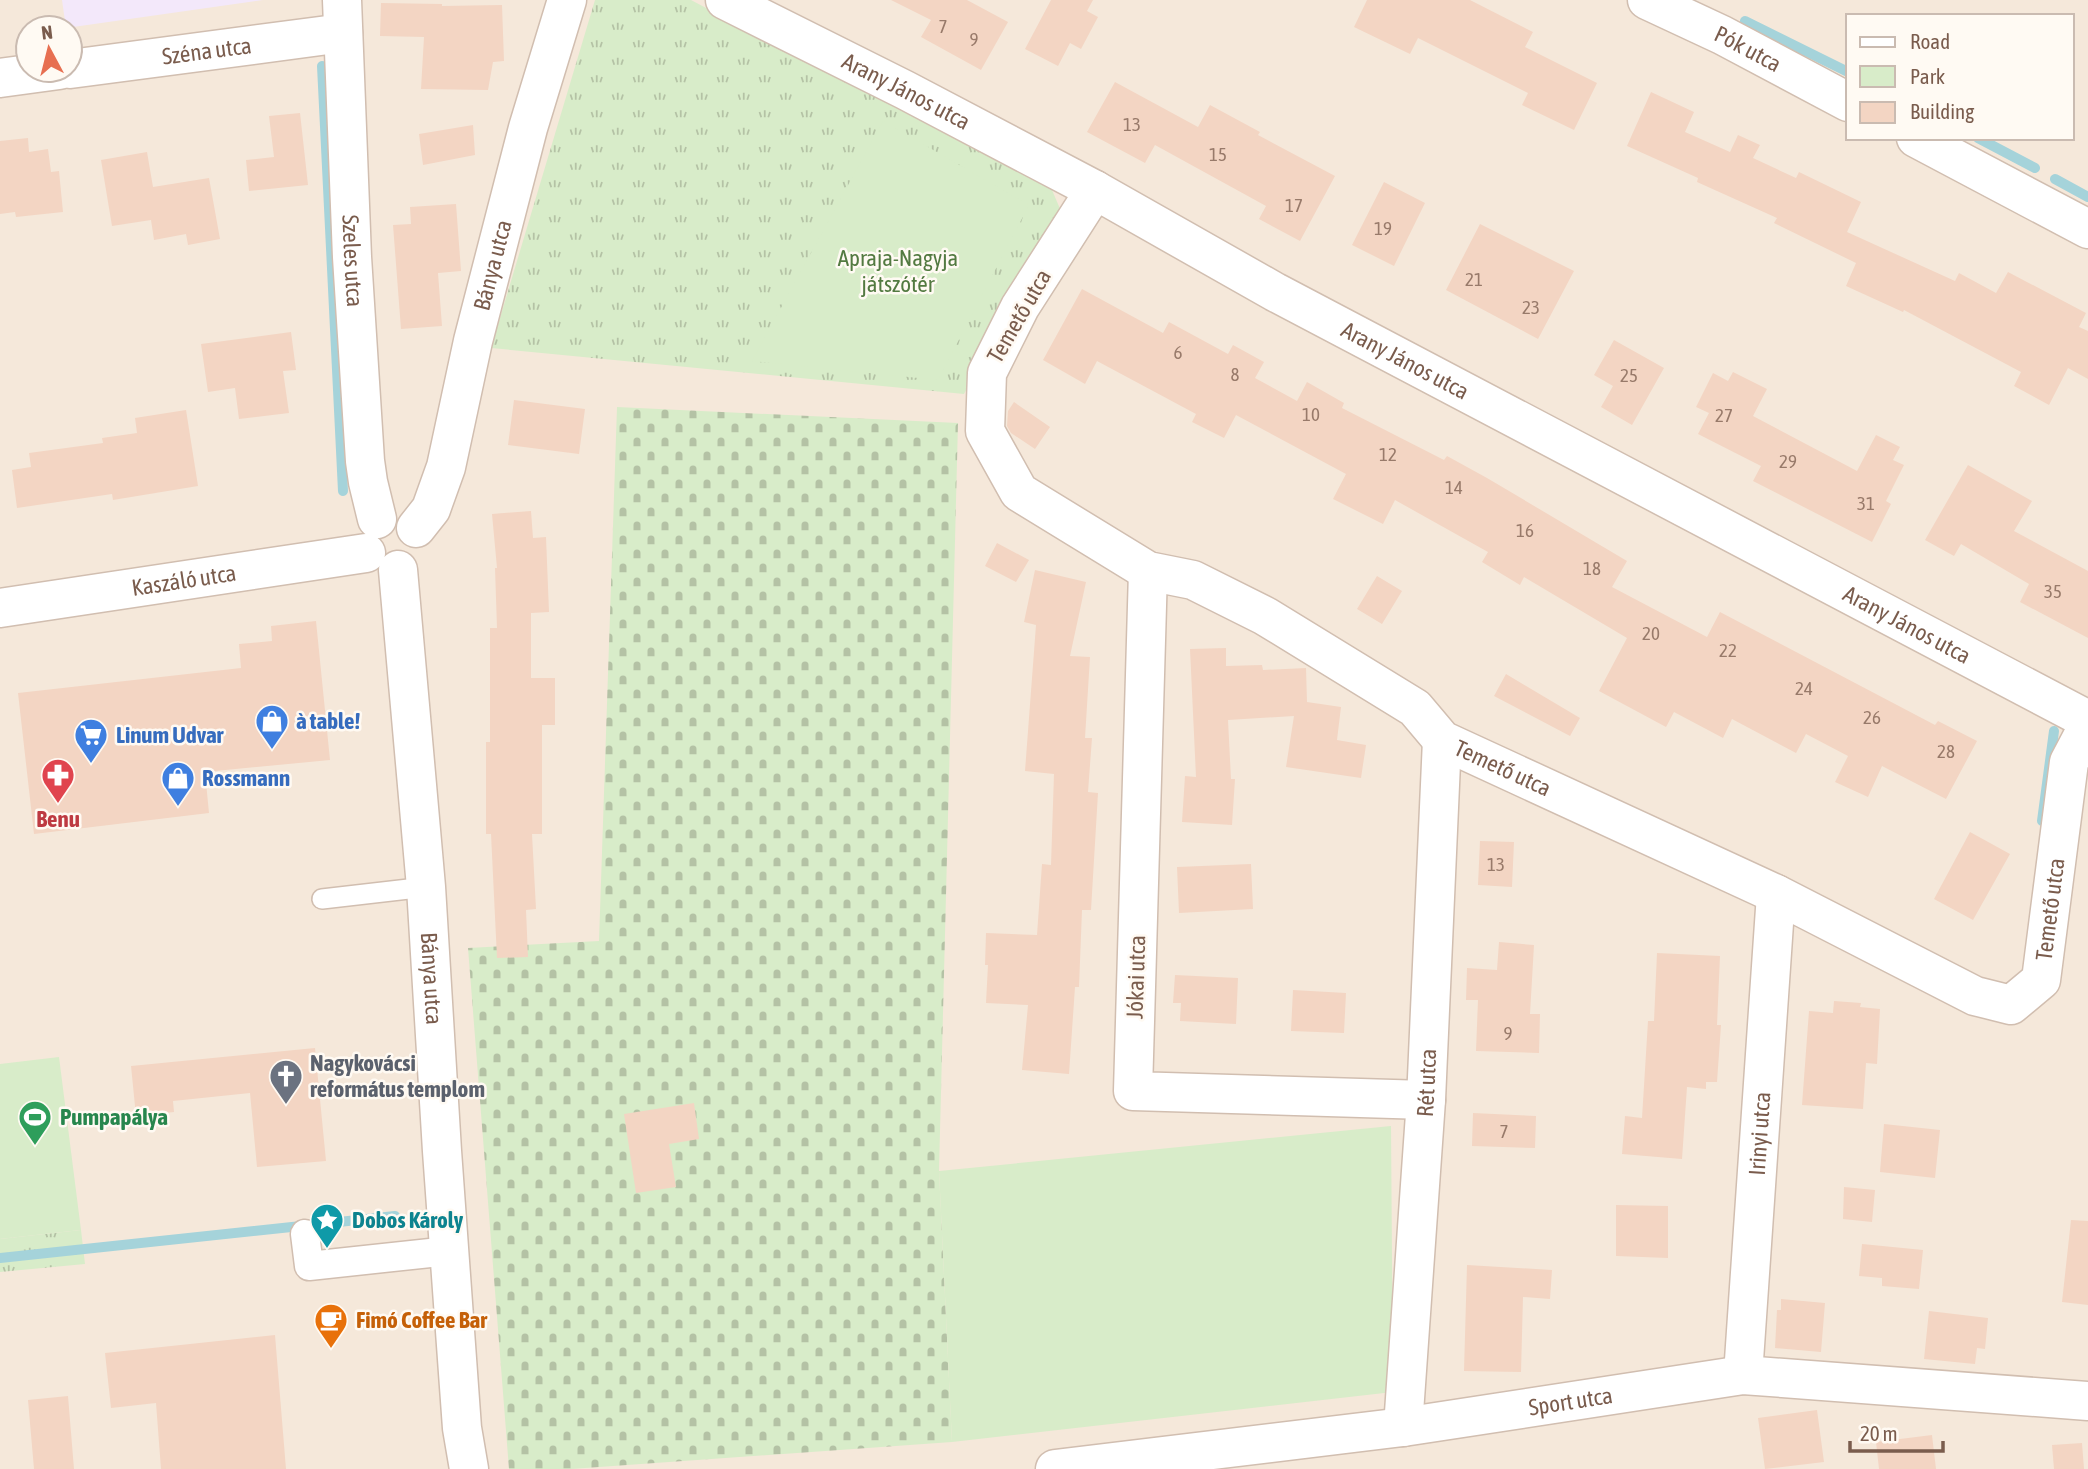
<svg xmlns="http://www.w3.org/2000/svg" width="2088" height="1469" viewBox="0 0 2088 1469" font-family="'Asap Condensed',sans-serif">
  <defs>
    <pattern id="grass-tufts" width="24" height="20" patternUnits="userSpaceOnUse" patternTransform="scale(1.75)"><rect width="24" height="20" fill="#d8ecc9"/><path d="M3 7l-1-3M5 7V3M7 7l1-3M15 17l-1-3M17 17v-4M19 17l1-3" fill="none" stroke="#b4c2a5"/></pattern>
    <pattern id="cemetery-stones" width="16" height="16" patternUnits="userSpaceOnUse" patternTransform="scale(1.75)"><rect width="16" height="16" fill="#d8ecc9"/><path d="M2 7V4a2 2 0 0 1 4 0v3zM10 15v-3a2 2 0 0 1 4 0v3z" fill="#b4c2a5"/></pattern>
  </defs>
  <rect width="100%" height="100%" fill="#fdf6ec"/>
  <path fill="#f5e8da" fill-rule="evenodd" d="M0,0h2088v1469h-2088zM1848,16h224v122h-224zM28,28h42v42h-42z"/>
  <path fill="#f3e8fa" d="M62,0h201l-197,28z"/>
  <path fill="url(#grass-tufts)" d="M595,0h96l361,190 9,21 -97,183 -473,-46z
    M81,1230l4,34 -85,8v-33z"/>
  <path fill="url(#cemetery-stones)" d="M617,407l341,16 -19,748 13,271 -381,27h-62l-41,-521 131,-7z"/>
  <path fill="#d8ecc9" d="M883,121l146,84 -91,175 -186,-19z
    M59,1057l22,173 -81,9v-175z
    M1391,1126l2,266 -441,50 -13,-271z"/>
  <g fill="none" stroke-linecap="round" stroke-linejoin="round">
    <path stroke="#a5d3da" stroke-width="10" d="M1745,21l103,51
      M322,66l21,425
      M1978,138l57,30
      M2055,179l33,18
      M2042,821l12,-90
      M0,1258l395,-42"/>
  </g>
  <path fill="#f3d5c3" d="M891,0h76l41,22 -27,48 -60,-33 10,-17z
    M1051,0h42l-6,11 11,6 -17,32 -11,-6 -12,23 -33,-17z
    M1367,0h103l63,32 -8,15 72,36 -23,47 -52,-25 6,-12 -110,-55 -8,16 -56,-27z
    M381,3l61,1v2l60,-1 2,56 -11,1 -5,28 -67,-1 3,-52 -44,-1z
    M1115,82l83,45 12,-22 50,27 -2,3 77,41 -35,65 -41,-22 7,-13 -111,-61 -10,18 -58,-31z
    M1651,92l43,20 -9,20 45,20 8,-17 22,10 -7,13 43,20 3,-6 62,30 -14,30 108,49 4,-8 37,20 12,-21 78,41 -7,14 9,4v48l-20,-11 -19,37 -35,-19 7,-14 -117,-62 -1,2 -57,-26 10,-23 -82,-40 3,-5 -80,-36 1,-4 -71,-32z
    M300,113l8,72 -59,6 -3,-31 28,-3 -5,-41z
    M473,125l2,30 -52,10 -4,-31z
    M28,138l1,14 19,-3 3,23 8,-1 4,41 -47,5 -1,-5 -15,2v-73z
    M147,152l6,35 56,-9 11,61 -32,6 -2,-11 -32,6 -3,-20 -39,6 -11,-66z
    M1384,182l41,21 -31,63 -42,-21z
    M456,204l5,67 -23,2 4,53 -41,3 -8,-104 18,-1 -1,-17z
    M1480,224l94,47 -36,68 -92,-49z
    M1082,289l81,44 6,-11 59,32 5,-9 31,17 -9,16 42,23 10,-19 37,21 -2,5 102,52 3,-4 40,22 140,83 -15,26 95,50 13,-25 215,113 3,-4 39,20 -31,58 -64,-33 -14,31 -33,-15 13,-26 -42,-22 -10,19 -64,-34 -9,19 -49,-26 -8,15 -67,-36 28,-53 -103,-61 -4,8 -38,-23 6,-10 -93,-52 -12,24 -50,-25 13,-25 -110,-59 -12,23 -32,-16 4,-8 -99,-53 -12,23 -42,-24z
    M291,332l5,38 -13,1 6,42 -50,6 -4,-31 -27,4 -7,-48z
    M1614,340l50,28 -32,57 -31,-18 12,-21 -19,-11z
    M1733,372l34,17 -14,27 104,55 19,-36 24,12 -7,13 11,5 -18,36 5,3 -19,38 -119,-61 8,-15 -63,-32 11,-21 -13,-6 17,-34 15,8z
    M514,400l71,9 -6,45 -71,-9z
    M1014,402l36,25 -15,22 -24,-16 -4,-7 1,-15z
    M186,410l12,76 -85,14 -1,-6 -95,14 -5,-38 19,-3 -2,-14 74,-10 -1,-5 35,-5 -2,-15z
    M1968,465l64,36 -18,30 74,40v67l-68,-36 9,-18 -68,-40 -7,12 -29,-16z
    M531,511l2,27 13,-1 3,75 -18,1v65h24v47h-13v109h-10l4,75 -10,1 2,47 -31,1 -6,-124h-5v-92h4v-114h7l-2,-60h2l-5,-54z
    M997,543l32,17 -13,22 -31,-16z
    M1035,570l51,12 -16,74 20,1 -5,81h7l-4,54 10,1 -7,117h-9l-3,77h-4l-6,87 -47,-4 6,-65 -42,-2 2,-38h-3l1,-32 51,2 5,-71 9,1 3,-91 -29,-3 11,-146 -12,-3z
    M1377,576l25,15 -20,33 -25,-15z
    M316,621l14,139 -125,12 4,41 -175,21 -16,-141 223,-25 -2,-24 33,-3 -1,-15z
    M1226,648v18l36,-1 1,5 43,-2 1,34 34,5 -4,33 29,5 -5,33 -75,-11 8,-51 -66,4 3,59h4l-3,46 -50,-3 3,-46 11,1 -6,-128z
    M1506,674l74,44 -10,18 -76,-40z
    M1970,832l40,22 -37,66 -39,-21z
    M1480,841l34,1 -2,45 -34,-2z
    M1251,864l2,45 -74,4 -2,-46z
    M1499,942l35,3 -4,69h10l-1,39 -63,-2 2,-51h-12l1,-32 30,2z
    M1657,953l63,3 -3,69h4l-4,57h-11v7l-19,-2 -5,72 -60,-5 3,-38 17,2 6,-97h6z
    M1175,975l63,3 -2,46 -56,-3 1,-18h-8z
    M1293,990l53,3 -2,40 -53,-2z
    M1834,1001l27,2 -1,4 20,2 -3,55 -11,-1 -3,46 -61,-4 7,-94 24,2z
    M315,1048l11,113 -69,6 -7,-74 -77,8 1,11 -38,4 -5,-50z
    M694,1103l5,36 -30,5 7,43 -40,6 -12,-79z
    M1473,1113l63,3 -1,32 -63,-2z
    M1884,1124l56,6 -5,48 -55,-6z
    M1844,1187l31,3 -3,32 -29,-3z
    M1616,1205l52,1v52l-52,-2z
    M2071,1220l17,1v84l-26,-3z
    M1862,1244l61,6 -4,39 -37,-3v-8l-23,-2z
    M1467,1265l85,5 -2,29 -27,-2 -2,75 -57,-1z
    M1781,1299l44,4 -4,49 -46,-4 2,-38h4z
    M1929,1311l59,7 -3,31 -8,-1 -2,16 -51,-5z
    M275,1335l11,134h-125l-5,-66 -45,5 -6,-55z
    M68,1396l6,73h-40l-6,-69z
    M1817,1410l7,52 -59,7 -7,-51z
    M1932,1435l4,34h-57l-3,-27z
    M2082,1443l2,26h-30l-2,-24z"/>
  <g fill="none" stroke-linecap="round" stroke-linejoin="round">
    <defs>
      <path id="service" d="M322,899l104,-12"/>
      <path id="pedestrian" d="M305,1234l4,32 140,-15"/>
      <g id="minor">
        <path id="s1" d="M342,0l10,257 13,204 3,21 9,37"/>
        <path id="s2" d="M725,0l180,90 190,100 180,102 813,428"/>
        <path id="s3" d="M1647,0l75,35 126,67"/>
        <path id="s4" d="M70,69l273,-36"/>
        <path d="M0,78l59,-8"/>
        <path d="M1916,138l172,91"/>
        <path id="s5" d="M1095,190l-75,117 -33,66 -2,58 34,61 129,79 45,9 72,36 150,92 27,32 334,154 199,102 36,9 30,-25 28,-218 19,-36"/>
        <path id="s6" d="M416,528l15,-19 15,-42 27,-126 55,-213 39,-128"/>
        <path id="s7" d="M398,570l28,317 16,264 20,277 7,41"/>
        <path d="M1148,571l-15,520 293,9"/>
        <path id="s8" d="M0,608l366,-55"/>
        <path id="s9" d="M1743,1375l33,-481"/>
        <path id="s10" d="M1403,1427l23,-327 16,-360"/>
        <path id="s11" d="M1055,1469l348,-42 340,-52 345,26"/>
      </g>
    </defs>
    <use href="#service" stroke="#d1beb0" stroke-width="22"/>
    <use href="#pedestrian" stroke="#d1beb0" stroke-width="31"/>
    <use href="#minor" stroke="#d1beb0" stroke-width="41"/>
    <use href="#service" stroke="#fff" stroke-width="19"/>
    <use href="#pedestrian" stroke="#fff" stroke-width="28"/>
    <use href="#minor" stroke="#fff" stroke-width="38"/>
  </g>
  <defs>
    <symbol id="shop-pin" viewBox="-11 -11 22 30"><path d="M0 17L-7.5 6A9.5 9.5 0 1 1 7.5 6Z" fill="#3f7fe0" stroke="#fffaf3"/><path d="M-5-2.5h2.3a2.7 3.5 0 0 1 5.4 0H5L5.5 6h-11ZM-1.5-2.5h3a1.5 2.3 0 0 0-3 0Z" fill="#fff"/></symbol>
    <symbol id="supermarket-pin" viewBox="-11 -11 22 30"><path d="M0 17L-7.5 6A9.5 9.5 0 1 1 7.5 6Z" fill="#3f7fe0" stroke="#fffaf3"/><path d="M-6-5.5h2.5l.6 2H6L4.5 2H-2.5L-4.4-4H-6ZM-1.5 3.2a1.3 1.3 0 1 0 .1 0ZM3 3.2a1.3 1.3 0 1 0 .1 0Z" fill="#fff"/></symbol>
    <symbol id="pharmacy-pin" viewBox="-11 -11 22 30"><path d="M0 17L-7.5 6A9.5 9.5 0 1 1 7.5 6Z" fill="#e0444e" stroke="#fffaf3"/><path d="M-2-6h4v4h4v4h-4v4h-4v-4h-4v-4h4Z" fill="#fff"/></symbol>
    <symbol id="church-pin" viewBox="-11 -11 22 30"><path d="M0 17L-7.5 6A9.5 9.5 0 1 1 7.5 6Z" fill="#6b7280" stroke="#fffaf3"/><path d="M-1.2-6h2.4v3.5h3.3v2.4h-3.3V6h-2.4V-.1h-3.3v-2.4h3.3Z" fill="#fff"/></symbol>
    <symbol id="stadium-pin" viewBox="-11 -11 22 30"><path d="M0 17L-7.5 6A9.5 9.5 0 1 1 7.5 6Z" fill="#2e9e5b" stroke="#fffaf3"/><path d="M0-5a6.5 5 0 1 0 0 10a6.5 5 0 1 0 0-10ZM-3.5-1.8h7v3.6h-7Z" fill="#fff"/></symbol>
    <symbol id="sight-pin" viewBox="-11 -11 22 30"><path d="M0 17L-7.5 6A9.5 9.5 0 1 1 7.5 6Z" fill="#0f9aa8" stroke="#fffaf3"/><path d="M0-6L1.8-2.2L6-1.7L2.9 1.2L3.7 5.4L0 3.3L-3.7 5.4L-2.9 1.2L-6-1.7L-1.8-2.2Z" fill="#fff"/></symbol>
    <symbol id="cafe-pin" viewBox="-11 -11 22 30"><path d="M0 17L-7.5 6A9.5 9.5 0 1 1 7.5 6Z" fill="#e8710a" stroke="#fffaf3"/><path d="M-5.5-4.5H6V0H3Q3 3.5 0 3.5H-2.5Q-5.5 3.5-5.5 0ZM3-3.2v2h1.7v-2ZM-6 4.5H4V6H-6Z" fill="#fff"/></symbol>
  </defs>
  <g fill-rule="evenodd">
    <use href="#shop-pin" x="253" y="702" width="38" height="52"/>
    <use href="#supermarket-pin" x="72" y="716" width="38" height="52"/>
    <use href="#pharmacy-pin" x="39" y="756" width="38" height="52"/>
    <use href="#shop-pin" x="159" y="759" width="38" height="52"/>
    <use href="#church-pin" x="267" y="1057" width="38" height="52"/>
    <use href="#stadium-pin" x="16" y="1098" width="38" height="52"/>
    <use href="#sight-pin" x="308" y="1201" width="38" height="52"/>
    <use href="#cafe-pin" x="312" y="1301" width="38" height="52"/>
  </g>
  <g text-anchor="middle" stroke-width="5" stroke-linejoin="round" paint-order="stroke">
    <g font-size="19" fill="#987a6a">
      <text x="943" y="33">7</text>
      <text x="974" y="46">9</text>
      <text x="1132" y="131">13</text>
      <text x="1218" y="161">15</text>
      <text x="1294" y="212">17</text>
      <text x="1383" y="235">19</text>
      <text x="1474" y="286">21</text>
      <text x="1531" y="314">23</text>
      <text x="1178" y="359">6</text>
      <text x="1235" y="381">8</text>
      <text x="1629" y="382">25</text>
      <text x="1311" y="421">10</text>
      <text x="1724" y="422">27</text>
      <text x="1388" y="461">12</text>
      <text x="1788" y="468">29</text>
      <text x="1454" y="494">14</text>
      <text x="1866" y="510">31</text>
      <text x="1525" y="537">16</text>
      <text x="1592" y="575">18</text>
      <text x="2053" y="598">35</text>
      <text x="1651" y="640">20</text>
      <text x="1728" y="657">22</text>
      <text x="1804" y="695">24</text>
      <text x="1872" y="724">26</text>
      <text x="1946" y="758">28</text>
      <text x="1496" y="871">13</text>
      <text x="1508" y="1040">9</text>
      <text x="1504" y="1138">7</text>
    </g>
    <g font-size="23" fill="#7a5c4d" stroke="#fffaf3">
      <text dy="8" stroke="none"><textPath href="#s3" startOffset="112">Pók utca</textPath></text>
      <text dy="8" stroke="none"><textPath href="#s4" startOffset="138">Széna utca</textPath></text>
      <text dy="8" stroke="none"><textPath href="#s2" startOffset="203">Arany János utca</textPath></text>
      <text dy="8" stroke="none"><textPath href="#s1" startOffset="261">Szeles utca</textPath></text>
      <text dy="8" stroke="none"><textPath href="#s6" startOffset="276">Bánya utca</textPath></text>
      <text transform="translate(1019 316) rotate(-60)" y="8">Temető utca</text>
      <text dy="8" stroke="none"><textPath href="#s2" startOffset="770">Arany János utca</textPath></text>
      <text dy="8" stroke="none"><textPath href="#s8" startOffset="186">Kaszáló utca</textPath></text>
      <text dy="8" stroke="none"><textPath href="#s2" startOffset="1337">Arany János utca</textPath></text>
      <text dy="8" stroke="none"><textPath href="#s5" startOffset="903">Temető utca</textPath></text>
      <text dy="8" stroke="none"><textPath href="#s5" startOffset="1575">Temető utca</textPath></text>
      <text dy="8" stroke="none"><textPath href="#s7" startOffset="410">Bánya utca</textPath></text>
      <text transform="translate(1136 977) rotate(-88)" y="8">Jókai utca</text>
      <text dy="8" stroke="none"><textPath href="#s10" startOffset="345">Rét utca</textPath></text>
      <text dy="8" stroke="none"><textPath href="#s9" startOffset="242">Irinyi utca</textPath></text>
      <text dy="8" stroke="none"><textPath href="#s11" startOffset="520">Sport utca</textPath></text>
    </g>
    <g font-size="23" fill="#537a41" stroke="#fffaf3">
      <text x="898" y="266">Apraja-Nagyja<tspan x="898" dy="26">játszótér</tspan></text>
    </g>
    <g font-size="23" font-weight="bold" fill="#366cbe" stroke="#fffaf3" text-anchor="start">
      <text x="296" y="729">à table!</text>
      <text x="116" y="743">Linum Udvar</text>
      <text x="202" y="786">Rossmann</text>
    </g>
    <g font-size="23" font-weight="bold" fill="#be3a42" stroke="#fffaf3">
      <text x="58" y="827">Benu</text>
    </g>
    <g font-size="23" font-weight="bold" fill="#5b616d" stroke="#fffaf3" text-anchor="start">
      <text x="310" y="1071">Nagykovácsi<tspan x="310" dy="26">református templom</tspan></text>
    </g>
    <g font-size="23" font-weight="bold" fill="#27864d" stroke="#fffaf3" text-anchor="start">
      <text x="60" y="1125">Pumpapálya</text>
    </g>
    <g font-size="23" font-weight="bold" fill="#0d838f" stroke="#fffaf3" text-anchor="start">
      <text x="352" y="1228">Dobos Károly</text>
    </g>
    <g font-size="23" font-weight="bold" fill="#c56008" stroke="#fffaf3" text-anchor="start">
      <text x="356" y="1328">Fimó Coffee Bar</text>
    </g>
  </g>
  <rect x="1846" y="14" width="228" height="126" fill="#fffaf3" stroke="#cabbb1" stroke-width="2"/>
  <rect x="1860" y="37" width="35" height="10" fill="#ffffff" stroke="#cabbb1" stroke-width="2"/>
  <text x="1910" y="49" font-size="21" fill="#7a5c4d">Road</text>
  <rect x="1860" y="66" width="35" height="21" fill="#d8ecc9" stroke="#cabbb1" stroke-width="2"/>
  <text x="1910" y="84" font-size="21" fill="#7a5c4d">Park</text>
  <rect x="1860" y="102" width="35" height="21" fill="#f3d5c3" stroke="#cabbb1" stroke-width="2"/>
  <text x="1910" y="119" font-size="21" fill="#7a5c4d">Building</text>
  <g transform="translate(49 49) rotate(353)"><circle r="33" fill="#fffaf3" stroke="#cabbb1" stroke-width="2"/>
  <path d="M0-5L12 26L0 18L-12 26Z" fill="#e76f51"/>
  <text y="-10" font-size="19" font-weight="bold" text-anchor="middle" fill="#7a5c4d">N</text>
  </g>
  <path d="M1850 1441v10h93v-10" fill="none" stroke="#7a5c4d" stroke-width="3.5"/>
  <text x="1860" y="1441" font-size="21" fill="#7a5c4d" stroke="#fffaf3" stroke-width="5" paint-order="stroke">20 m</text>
</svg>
